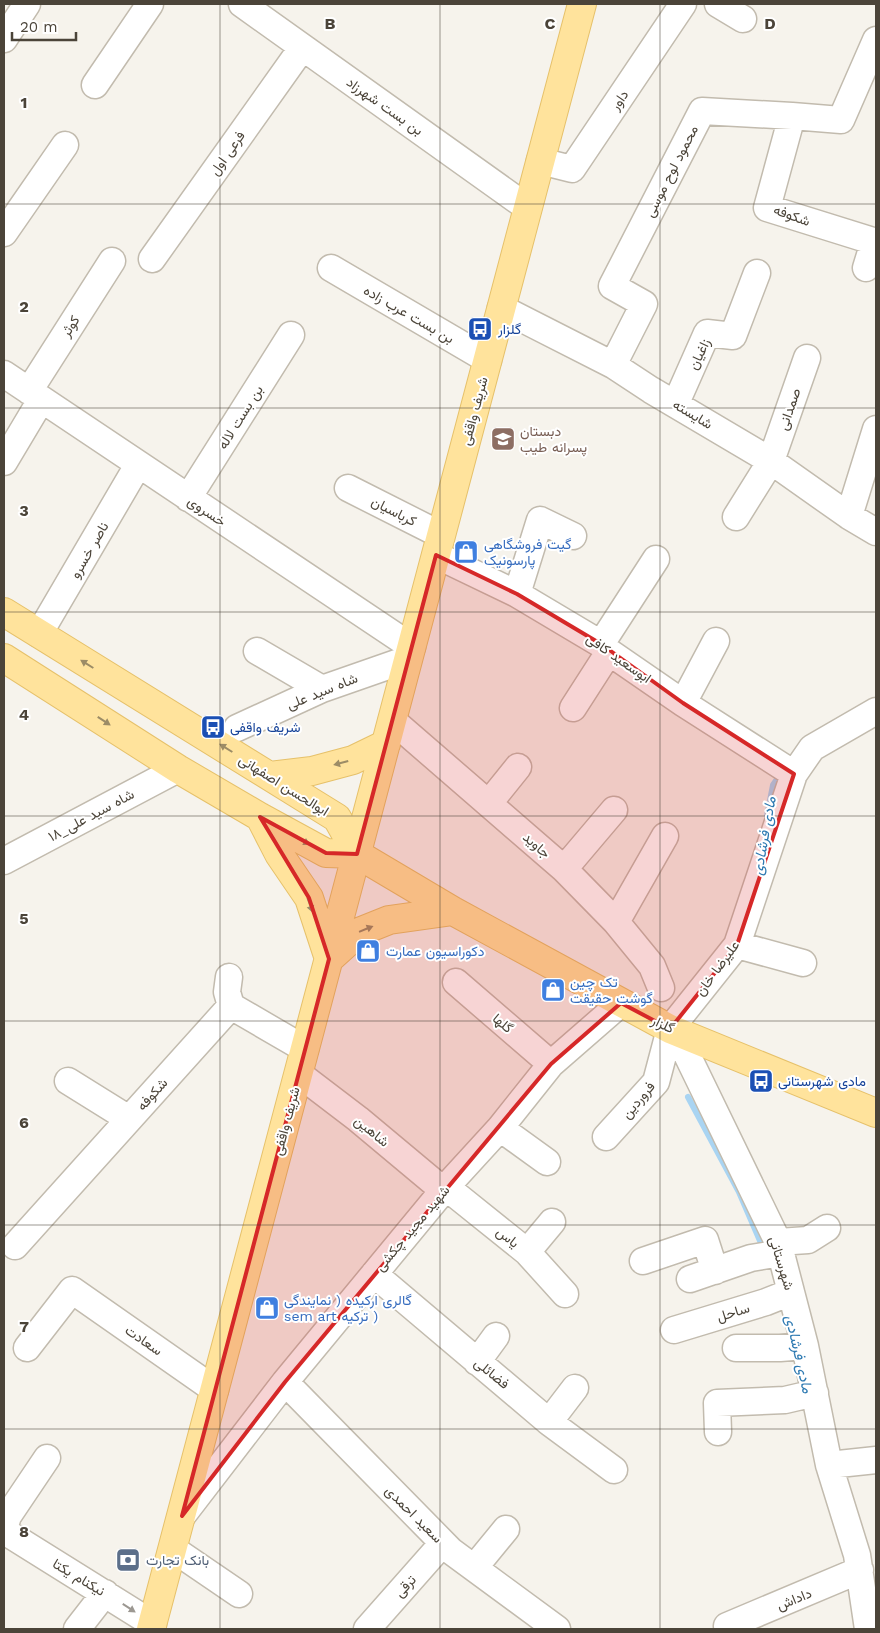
<svg xmlns="http://www.w3.org/2000/svg" width="880" height="1633" viewBox="0 0 880 1633" font-family="'Work Sans',Vazirmatn,sans-serif">
  <rect width="100%" height="100%" fill="#f6f3ec"/>
  <g fill="none" stroke-linecap="round" stroke-linejoin="round">
    <path stroke="#a9d4f2" stroke-width="6" d="M767,816l6,-31 9,-13
      M688,1097l51,95 25,58"/>
    <defs>
      <path id="minor" d="M242,4l286,204
        M718,4l25,15
        M4,39l23,-35
        M95,85l55,-81
        M792,116l-25,92 109,34
        M540,161l32,8 111,-165
        M4,233l61,-88
        M152,259l150,-211
        M331,268l157,92
        M866,268l8,-26
        M501,308l112,57 38,25 120,71 78,55 27,16
        M613,365l31,-61 -32,-18 90,-175 90,5 49,4 35,-80
        M4,374l408,273
        M29,391l83,-130
        M676,403l31,-70 26,3 24,-63
        M4,462l37,-62
        M348,488l93,47
        M188,498l103,-163
        M849,516l27,-87
        M736,517l35,-56 36,-103
        M436,555l81,39 84,50 8,8 74,51 111,71
        M517,594l23,-74 33,16
        M39,634l99,-169
        M601,644l55,-85
        M257,651l65,38
        M683,703l33,-62
        M573,708l36,-56
        M392,720l172,149 52,53 36,44 9,22
        M237,728l85,-39 86,-30
        M489,803l29,-36
        M4,861l174,-92
        M564,869l50,-59
        M616,922l49,-86
        M737,945l66,18
        M229,977l-2,15 4,14
        M456,982l95,82
        M231,1006l74,43
        M675,1030l103,212 27,104 24,119 28,90 11,74
        M299,1074l59,45 79,66 9,2 81,65 38,42
        M68,1081l61,38
        M500,1128l47,34
        M606,1137l50,-55 14,-53 67,-84 57,-171 18,-26 64,-37
        M778,1242l30,-2 19,-12
        M15,1246l216,-240
        M527,1252l25,-30
        M643,1261l62,-21 10,31
        M374,1274l175,148 65,48
        M690,1279l61,-21 30,-5
        M674,1330l92,-28 25,-10
        M27,1348l45,-58 143,100
        M736,1348h44l25,-2
        M477,1362l19,-26
        M285,1382l166,169 106,78
        M549,1422l26,-34
        M718,1432l-1,-29 68,-3 30,-7
        M829,1465l47,-5
        M182,1516l103,-134 161,-195 54,-59 51,-64 70,-61
        M4,1529l4,-13 39,-58
        M4,1531l149,93
        M173,1549l66,45
        M474,1568l32,-39
        M727,1626l133,-56
        M77,1629l28,-36
        M367,1629l76,-86"/>
      <path id="major" d="M4,612l333,206 20,36
        M4,658l174,111 82,48 66,36 31,1 96,57 217,118 206,84
        M270,776l42,-5 41,-11 33,-16
        M260,817l19,37 30,44 20,61 30,-27 30,-12 64,-9
        M151,1629l431,-1625"/>
    </defs>
    <use href="#minor" stroke="#c2bbae" stroke-width="29"/>
    <use href="#major" stroke="#e6c16a" stroke-width="30"/>
    <use href="#minor" stroke="#fff" stroke-width="26"/>
    <use href="#major" stroke="#ffe39c" stroke-width="28"/>
  </g>
  <defs><path id="oneway-solid" d="M-6-.8H1V-3.2L6.5 0L1 3.2V.8H-6Z" transform="scale(1.25)"/></defs>
  <g fill="#9c8c66">
    <use href="#oneway-solid" transform="translate(87 664) rotate(-148)"/>
    <use href="#oneway-solid" transform="translate(104 721) rotate(33)"/>
    <use href="#oneway-solid" transform="translate(226 748) rotate(-148)"/>
    <use href="#oneway-solid" transform="translate(341 763) rotate(165)"/>
    <use href="#oneway-solid" transform="translate(303 841) rotate(28)"/>
    <use href="#oneway-solid" transform="translate(310 905) rotate(70)"/>
    <use href="#oneway-solid" transform="translate(366 929) rotate(-22)"/>
  </g>
  <use fill="#9c9892" href="#oneway-solid" transform="translate(129 1608) rotate(33)"/>
  <path fill="#d62828" fill-opacity="0.2" stroke="#d62828" stroke-width="4" stroke-linejoin="round" d="M436,555l81,39 84,50 82,59 111,71 -57,171 -67,84 -49,-26 -70,61 -266,318 -103,134 147,-557 -20,-61 -49,-81 66,36 31,1z"/>
  <path fill="none" stroke="#4b4439" stroke-width="1" stroke-opacity="0.55" d="M220,4v1625M440,4v1625M660,4v1625M4,204h872M4,408h872M4,612h872M4,816h872M4,1021h872M4,1225h872M4,1429h872"/>
  <defs>
    <symbol id="bus-square" viewBox="-11 -11 22 22"><rect x="-9" y="-9" width="18" height="18" rx="4" fill="#1a4fb4" stroke="#fff"/><path d="M-5-6H5V4H4V6H2V4H-2V6H-4V4H-5ZM-3.5-4V0h7V-4ZM-3.5 1.2v1.5H-2V1.2ZM2 1.2v1.5H3.5V1.2Z" fill="#fff"/></symbol>
    <symbol id="school-square" viewBox="-11 -11 22 22"><rect x="-9" y="-9" width="18" height="18" rx="4" fill="#8d6e63" stroke="#fff"/><path d="M0-5L7-2L0 1L-7-2ZM-4 1L0 2.5L4 1V4Q0 6-4 4Z" fill="#fff"/></symbol>
    <symbol id="shop-square" viewBox="-11 -11 22 22"><rect x="-9" y="-9" width="18" height="18" rx="4" fill="#3f7fe0" stroke="#fff"/><path d="M-5-2.5h2.3a2.7 3.5 0 0 1 5.4 0H5L5.5 6h-11ZM-1.5-2.5h3a1.5 2.3 0 0 0-3 0Z" fill="#fff"/></symbol>
    <symbol id="bank-square" viewBox="-11 -11 22 22"><rect x="-9" y="-9" width="18" height="18" rx="4" fill="#5c6f8a" stroke="#fff"/><path d="M-6-4H6V4H-6ZM0-2.3a2.3 2.3 0 1 0 0 4.6a2.3 2.3 0 1 0 0-4.6Z" fill="#fff"/></symbol>
  </defs>
  <g fill-rule="evenodd">
    <use href="#bus-square" x="466" y="315" width="28" height="28"/>
    <use href="#school-square" x="489" y="425" width="28" height="28"/>
    <use href="#shop-square" x="452" y="538" width="28" height="28"/>
    <use href="#bus-square" x="199" y="713" width="28" height="28"/>
    <use href="#shop-square" x="354" y="937" width="28" height="28"/>
    <use href="#shop-square" x="539" y="976" width="28" height="28"/>
    <use href="#bus-square" x="747" y="1067" width="28" height="28"/>
    <use href="#shop-square" x="253" y="1294" width="28" height="28"/>
    <use href="#bank-square" x="114" y="1546" width="28" height="28"/>
  </g>
  <g text-anchor="middle" stroke-width="4" stroke-linejoin="round" paint-order="stroke">
    <g font-size="14" fill="#4b4439" stroke="#fff">
      <text transform="translate(619 100) rotate(-56)" y="5">داور</text>
      <text transform="translate(385 106) rotate(35)" y="5">بن بست شهرزاد</text>
      <text transform="translate(227 153) rotate(-55)" y="5">فرعی اول</text>
      <text transform="translate(671 171) rotate(-63)" y="5">محمود لوح موسی</text>
      <text transform="translate(792 215) rotate(20)" y="5">شکوفه</text>
      <text transform="translate(409 314) rotate(30)" y="5">بن بست عرب زاده</text>
      <text transform="translate(70 326) rotate(-57)" y="5">کوثر</text>
      <text transform="translate(699 354) rotate(-64)" y="5">زاغیان</text>
      <text transform="translate(789 409) rotate(-71)" y="5">صمدانی</text>
      <text transform="translate(474 411) rotate(-75)" y="5">شریف واقفی</text>
      <text transform="translate(693 414) rotate(31)" y="5">شایسته</text>
      <text transform="translate(240 417) rotate(-58)" y="5">بن بست لاله</text>
      <text transform="translate(207 511) rotate(34)" y="5">خسروی</text>
      <text transform="translate(394 511) rotate(27)" y="5">کرباسیان</text>
      <text transform="translate(89 550) rotate(-60)" y="5">ناصر خسرو</text>
      <text transform="translate(619 658) rotate(35)" y="5">ابوسعید کافی</text>
      <text transform="translate(322 691) rotate(-22)" y="5">شاه سید علی</text>
      <text transform="translate(284 785) rotate(32)" y="5">ابوالحسن اصفهانی</text>
      <text transform="translate(91 815) rotate(-28)" y="5">۱۸_شاه سید علی</text>
      <text transform="translate(537 845) rotate(41)" y="5">جاوید</text>
      <text transform="translate(717 968) rotate(-54)" y="5">علیرضا خان</text>
      <text transform="translate(503 1023) rotate(40)" y="5">گلها</text>
      <text transform="translate(663 1024) rotate(26)" y="5">گلزار</text>
      <text transform="translate(152 1094) rotate(-48)" y="5">شکوفه</text>
      <text transform="translate(638 1100) rotate(-50)" y="5">فروردین</text>
      <text transform="translate(286 1121) rotate(-75)" y="5">شریف واقفی</text>
      <text transform="translate(372 1131) rotate(39)" y="5">شاهین</text>
      <text transform="translate(412 1228) rotate(-50)" y="5">شهید مجید چکشی</text>
      <text transform="translate(508 1237) rotate(39)" y="5">یاس</text>
      <text transform="translate(782 1263) rotate(73)" y="5">شهرستانی</text>
      <text transform="translate(733 1312) rotate(-17)" y="5">ساحل</text>
      <text transform="translate(144 1340) rotate(35)" y="5">سعادت</text>
      <text transform="translate(492 1373) rotate(39)" y="5">فضائلی</text>
      <text transform="translate(414 1514) rotate(45)" y="5">سعید احمدی</text>
      <text transform="translate(79 1577) rotate(31)" y="5">نیکنام یکتا</text>
      <text transform="translate(405 1586) rotate(-48)" y="5">ترقی</text>
      <text transform="translate(794 1599) rotate(-22)" y="5">داداش</text>
    </g>
    <g font-size="14" fill="#164399" stroke="#fff" text-anchor="start">
      <text x="498" y="334">گلزار</text>
      <text x="230" y="732">شریف واقفی</text>
      <text x="778" y="1086">مادی شهرستانی</text>
    </g>
    <g font-size="14" fill="#785e54" stroke="#fff" text-anchor="start">
      <text x="520" y="436">دبستان<tspan x="520" dy="16">پسرانه طیب</tspan></text>
    </g>
    <g font-size="14" fill="#366cbe" stroke="#fff" text-anchor="start">
      <text x="484" y="549">گیت فروشگاهی<tspan x="484" dy="16">پارسونیک</tspan></text>
      <text x="386" y="956">دکوراسیون عمارت</text>
      <text x="570" y="987">تک چین<tspan x="570" dy="16">گوشت حقیقت</tspan></text>
      <text x="284" y="1305">گالری ارکیده ( نمایندگی<tspan x="284" dy="16">sem art ترکیه )</tspan></text>
    </g>
    <g font-size="14" fill="#4e5e75" stroke="#fff" text-anchor="start">
      <text x="146" y="1565">بانک تجارت</text>
    </g>
    <g font-size="15" font-style="italic" fill="#2e7ab2" stroke="#fff">
      <text transform="translate(764 836) rotate(-80)" y="5">مادی فرشادی</text>
      <text transform="translate(799 1354) rotate(77)" y="5">مادی فرشادی</text>
    </g>
  </g>
  <g font-size="16" text-anchor="middle" font-weight="bold" fill="#4b4439" stroke="#fff" stroke-width="4" stroke-linejoin="round" paint-order="stroke">
    <text x="330" y="29">B</text>
    <text x="550" y="29">C</text>
    <text x="770" y="29">D</text>
    <text x="24" y="108">1</text>
    <text x="24" y="312">2</text>
    <text x="24" y="516">3</text>
    <text x="24" y="720">4</text>
    <text x="24" y="924">5</text>
    <text x="24" y="1128">6</text>
    <text x="24" y="1332">7</text>
    <text x="24" y="1537">8</text>
  </g>
  <rect width="880" height="1633" fill="none" stroke="#4b4439" stroke-width="10"/>
  <path d="M12 32v8h64v-8" fill="none" stroke="#4b4439" stroke-width="2.5"/>
  <text x="20" y="32" font-size="15" fill="#4b4439" stroke="#ffffff" stroke-width="4" paint-order="stroke">20 m</text>
</svg>
